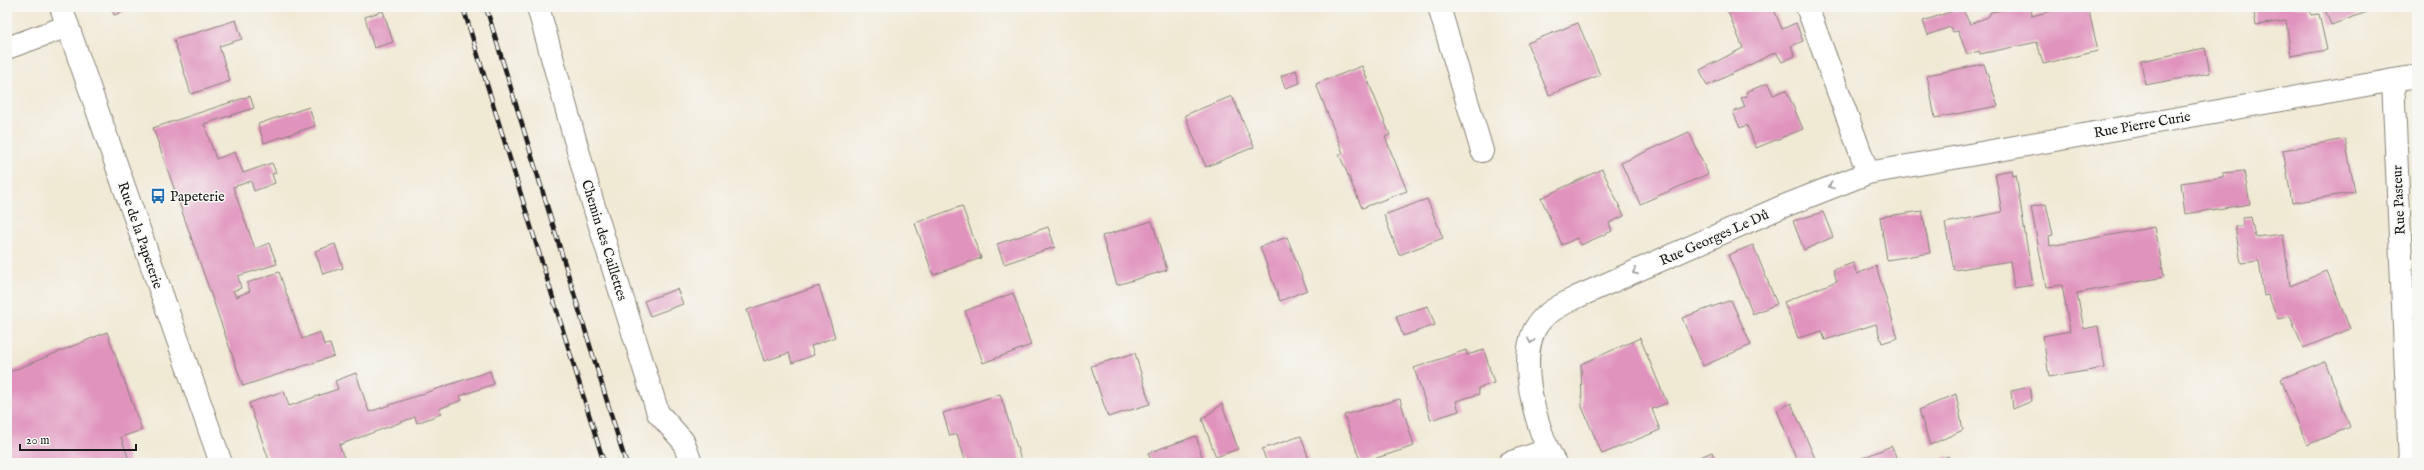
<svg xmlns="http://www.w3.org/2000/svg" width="2424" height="470" viewBox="0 0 2424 470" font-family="'IM FELL English',serif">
  <rect width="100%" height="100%" fill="#f6f6f2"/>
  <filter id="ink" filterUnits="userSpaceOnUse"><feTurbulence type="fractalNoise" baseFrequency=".025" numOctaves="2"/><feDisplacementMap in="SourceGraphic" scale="8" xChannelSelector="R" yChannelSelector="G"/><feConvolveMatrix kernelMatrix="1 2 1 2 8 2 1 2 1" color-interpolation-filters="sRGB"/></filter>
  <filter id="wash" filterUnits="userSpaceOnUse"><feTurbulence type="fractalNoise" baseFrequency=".012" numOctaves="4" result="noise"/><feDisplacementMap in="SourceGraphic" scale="16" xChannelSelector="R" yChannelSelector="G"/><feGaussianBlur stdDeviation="0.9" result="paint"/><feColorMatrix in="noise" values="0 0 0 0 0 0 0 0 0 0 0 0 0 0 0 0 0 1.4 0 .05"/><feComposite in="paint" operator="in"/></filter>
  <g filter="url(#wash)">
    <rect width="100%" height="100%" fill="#f0e9d4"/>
    <g id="blocks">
      <path fill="#e093bd" d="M111,7h26l-23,8z
        M1726,7h47l9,22 14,-6 7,18 -12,5 4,10 -13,6 -6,-10 -69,34 -7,-16 43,-22z
        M2023,7h8l1,9 35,-9h21l10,44 -55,13 -6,-22 -57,12 -1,-3 -12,3 -9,-23 -5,1 -3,-5 -22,8 -5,-14 39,-13 8,16 18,-7 3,-5z
        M2253,7h56l2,8 8,-1 8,36 -36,6 -5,-35 -30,4z
        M2324,7h57l-50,18z
        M383,11l10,31 -19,6 -9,-31z
        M236,20l6,19 -23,7 11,35 -39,13 -17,-54z
        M1578,23l22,52 -51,20 -22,-52z
        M2205,48l5,25 -65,12 -4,-24z
        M1984,64l14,42 -63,12 -8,-43z
        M1362,66l28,69 -5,2 22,54 -45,17 -23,-54 4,-1 -27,-69z
        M1296,70l4,13 -15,5 -4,-12z
        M1768,83l5,12 13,-5 17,39 -47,19 -9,-23 -7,3 -7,-16 12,-5 -4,-9 6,-2 -1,-4z
        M250,96l4,12 -50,16 12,35 19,-7 8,21 29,-10 4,10 -4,1 3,9 -21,8 -3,-10 -18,6 22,62 14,-6 8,21 -39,12 3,12 -8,3 3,6 14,-6 -3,-8 32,-11 23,67 18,-7 4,13 6,-1 4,12 -91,30 -90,-258z
        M1232,96l22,51 -48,20 -21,-52z
        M309,107l6,19 -51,17 -6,-19z
        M1689,132l19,42 -68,30 -19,-41z
        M2345,139l10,53 -63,11 -9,-53z
        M1602,169l22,47 -15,7 3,8 -31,14 -4,-7 -15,7 -21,-47z
        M2012,170l1,6 3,-1 17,110 -19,3 -4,-27 -56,9 -9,-47 57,-11 -7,-39z
        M2244,171l6,33 -65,10 -4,-31 42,-6v-4z
        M1427,199l16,39 -44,17 -15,-40z
        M2046,204l7,31 -4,1 1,10 105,-19 9,50 -87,16 7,36 14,-3 7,42 -56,9 -6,-41 27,-5 -8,-46 -16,2 -15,-80z
        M962,206l19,52 -48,17 -18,-52z
        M1922,211l8,42 -43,7 -7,-43z
        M1823,212l10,25 -29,13 -11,-29z
        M2251,217l4,20 28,-3 7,52 37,-15 23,58 -47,19 -13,-32 -12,3 -10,-24 -4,1 -5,-35 -18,2 -6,-37h8v-8z
        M1152,221l15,49 -50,15 -15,-49z
        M1048,227l7,20 -51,17 -7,-20z
        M1287,237l20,53 -27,11 -20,-54z
        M335,244l8,24 -20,6 -8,-23z
        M1753,245l24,59 -24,10 -25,-59z
        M1853,263l4,11 19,-8 22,72 -16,5 -6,-19 -51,16 -3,-9 -24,7 -14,-36 53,-21 -4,-11z
        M819,286l16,51 -24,9 3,9 -22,8 -3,-10 -25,8 -17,-51z
        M677,289l6,15 -33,12 -6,-15z
        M1013,293l18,52 -48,18 -18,-52z
        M1731,300l20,45 -48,21 -21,-48z
        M1428,306l7,19 -32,11 -7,-20z
        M107,332l35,98 -21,7 9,26h-123v-90z
        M1640,338l27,65 -15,6 8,21 -58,24 -20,-47 -1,-43z
        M1466,350l1,5 17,-5 10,33 -16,5 1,6 -23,7 3,10 -28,9 -17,-52z
        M1135,353l15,51 -42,13 -17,-51z
        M2325,361l25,66 -43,18 -26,-66z
        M490,371l4,13 -34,12 2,4 -23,9 2,5 -24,9 -2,-6 -76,28 7,18h-76l-21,-60 35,-12 5,15 49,-17 -3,-8 21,-8 13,39z
        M2030,387l2,14 -19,8 -2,-18z
        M1000,394l22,69h-56l-9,-29 -7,2 -7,-23z
        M1956,394l7,36 -33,15 -11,-35z
        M1400,399l14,47 -53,17 -17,-48z
        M1791,403l26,60h-19l-21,-53z
        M1222,404l16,45 -22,8 -14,-38z
        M1196,436l8,27h-52l-4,-10z
        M1301,436l9,27h-43l-5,-14z
        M1891,446l6,12 -11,5h-35z
        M1712,452l4,11h-29z
        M1948,456l3,7h-20z"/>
    </g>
  </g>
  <g filter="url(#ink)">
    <use href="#blocks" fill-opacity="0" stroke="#868278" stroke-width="1"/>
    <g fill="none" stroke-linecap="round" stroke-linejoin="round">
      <defs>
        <path id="minor" d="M538,7l53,190 67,216 25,28 8,22
          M1439,7l43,144
          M1807,7l61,166
          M7,48l61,-22
          M2393,80l17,383
          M1509,463l39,-13
          M1555,463c-19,-33 -43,-115 -12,-145 10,-10 23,-15 34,-21l202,-89 89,-35 549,-97"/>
        <path id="tertiary" d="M61,7l160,456"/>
      </defs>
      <use href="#minor" stroke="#868278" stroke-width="24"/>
      <use href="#tertiary" stroke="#868278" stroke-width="24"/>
      <use href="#minor" stroke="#fff" stroke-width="22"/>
      <use href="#tertiary" stroke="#fff" stroke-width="22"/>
      <defs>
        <path id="rail" d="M463,7l141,456
          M486,7l140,456"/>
      </defs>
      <use href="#rail" stroke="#1c1c1c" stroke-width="4.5"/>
      <use href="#rail" stroke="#f6f6f2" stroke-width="3" stroke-dasharray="9" stroke-linecap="butt"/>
    </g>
    <defs><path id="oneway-chevron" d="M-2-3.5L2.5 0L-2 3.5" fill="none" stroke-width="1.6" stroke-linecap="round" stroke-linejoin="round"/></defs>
    <g stroke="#999">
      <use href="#oneway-chevron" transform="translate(1831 186) rotate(160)"/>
      <use href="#oneway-chevron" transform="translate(1635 272) rotate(156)"/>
      <use href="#oneway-chevron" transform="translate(1531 341) rotate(102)"/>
    </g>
  </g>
  <defs>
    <symbol id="bus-bare" viewBox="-9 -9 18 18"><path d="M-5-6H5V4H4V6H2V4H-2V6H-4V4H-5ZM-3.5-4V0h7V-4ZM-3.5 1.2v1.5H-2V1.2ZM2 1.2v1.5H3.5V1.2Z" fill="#1f6fb2" stroke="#f6f6f2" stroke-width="2.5" paint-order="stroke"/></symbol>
  </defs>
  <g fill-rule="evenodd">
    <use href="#bus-bare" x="147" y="185" width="22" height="22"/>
  </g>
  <g text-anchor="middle" stroke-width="3" stroke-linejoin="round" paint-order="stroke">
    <g font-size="14" fill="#1c1c1c" stroke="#f6f6f2">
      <text transform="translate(2142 124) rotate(-10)" y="5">Rue Pierre Curie</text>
      <text transform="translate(2398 200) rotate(-93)" y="5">Rue Pasteur</text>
      <text transform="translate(141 235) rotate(71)" y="5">Rue de la Papeterie</text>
      <text transform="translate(1714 237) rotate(-24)" y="5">Rue Georges Le Dû</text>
      <text transform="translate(605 240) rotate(73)" y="5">Chemin des Caillettes</text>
    </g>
    <g font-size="14" fill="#1c1c1c" stroke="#f6f6f2" text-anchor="start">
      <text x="170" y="201">Papeterie</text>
    </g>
  </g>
  <rect width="2424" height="470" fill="none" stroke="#f6f6f2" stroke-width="24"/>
  <path d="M20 444v6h116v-6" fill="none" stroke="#1c1c1c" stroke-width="2"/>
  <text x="26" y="444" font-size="12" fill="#1c1c1c" stroke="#f6f6f2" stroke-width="3" paint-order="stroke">20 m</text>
</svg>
